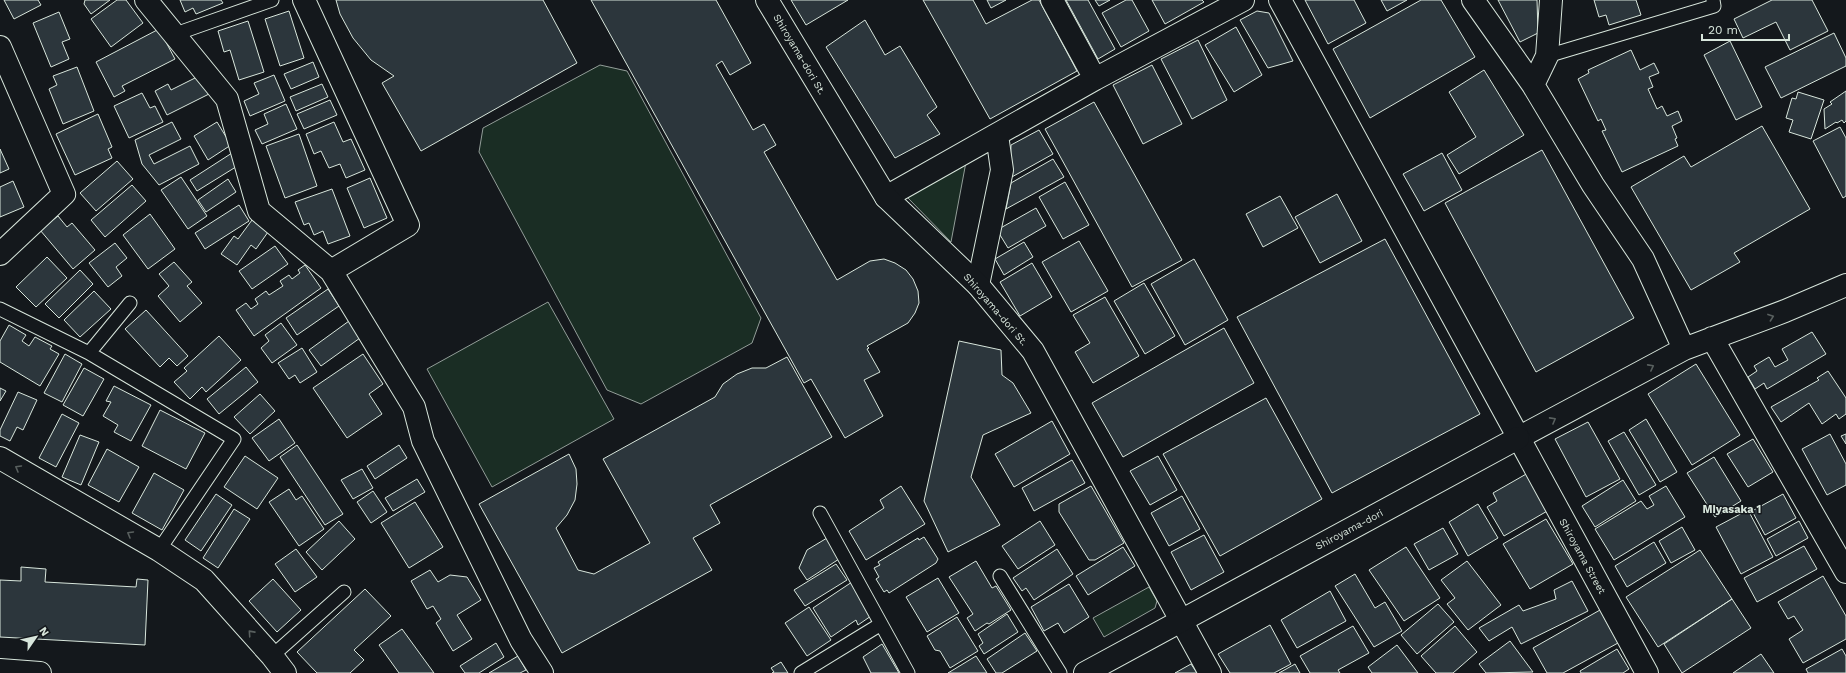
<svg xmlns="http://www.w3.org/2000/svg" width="1846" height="673" viewBox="0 0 1846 673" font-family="'Work Sans',sans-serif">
  <rect width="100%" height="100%" fill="#14181c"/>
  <path fill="#1a2d24" stroke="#939e99" d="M600,65l27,6 134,247 -9,25 -111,61 -34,-14 -128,-238 4,-24z
    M966,162l-15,80 -44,-45z
    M548,302l66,117 -122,68 -65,-118z
    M1149,587l8,14 -2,7 -51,29 -11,-19z"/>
  <path fill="#2c363c" stroke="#d8e6dc" d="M4,0h34l3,5 -27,14z
    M85,0h25l-19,14 -7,-10z
    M117,0h9l17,23 -32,24 -20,-28z
    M180,0h41l2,3 -27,11 -3,-6 -8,4z
    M336,0h207l34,63 -156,88 -39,-68 12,-7 -23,-16 -18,-22 -13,-24z
    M591,0h125l35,63 -21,12 -8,-14 -6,4 37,65 11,-6 12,21 -12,7 73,128 33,-19 14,-2 11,4 11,7 7,9 5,12 1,12 -4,10 -7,10 -41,23 2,2 -2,1 13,23 -16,8 19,36 -38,22 -34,-59 -7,4z
    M791,0h57l-42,25z
    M923,0h50l13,24 46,-24h7l38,71 -87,48z
    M987,0h19l-15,8z
    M1066,0h22l27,49 -17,10z
    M1095,0h15l-11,6z
    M1126,0h6l17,31 -28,16 -19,-34z
    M1152,0h50l2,2 -39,22z
    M1305,0h49l12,23 -38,21z
    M1381,0h26l-20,11z
    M1421,0h20l34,57 -105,61 -37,-69z
    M1498,0h39l1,33 -18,9z
    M1594,0h42l5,15 -32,10 -3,-10 -7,2z
    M1772,0h40l16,31 -38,19 -14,-28 -33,16 -9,-19z
    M289,11l15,47 -24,8 -15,-47z
    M1257,11l12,2 24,48 -25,7 -28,-48z
    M59,12l11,27 -8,3 7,17 -18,8 -18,-44z
    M865,20l20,35 15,-9 37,61 -10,8 13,19 -45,24 -69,-111z
    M248,21l16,51 -25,8 -9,-30 -6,2 -6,-21z
    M1236,27l26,48 -28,17 -29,-47z
    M159,29l16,30 -53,27 3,5 -11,6 -18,-35z
    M1834,33l12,25v8l-65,32 -16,-31z
    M1198,40l29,60 -35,19 -31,-60z
    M1730,41l32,66 -26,13 -32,-65z
    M1631,50l9,20 14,-7 5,10 -10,4 4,10 -5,2 9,20 5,-3 5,10 11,-5 4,10 -10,5 5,12 -2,1 3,7 -56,26 -20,-41 4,-1 -5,-11 -3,2 -20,-42 11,-6 -1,-3z
    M313,62l6,15 -28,12 -7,-15z
    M1152,65l30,59 -39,20 -30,-59z
    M77,67l17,44 -31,13 -14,-35 8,-4 -4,-9z
    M1484,70l40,65 -65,39 -12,-19 29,-18 -27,-45z
    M201,75l10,18 -44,22 -12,-24 13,-7 3,6z
    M274,75l11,26 -35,15 -6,-15 15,-7 -5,-11z
    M322,84l6,13 -32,14 -6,-14z
    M1846,91v30l-2,2 -2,-3 -5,3 -1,-1 -11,7 -1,-20 8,-5 -2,-2z
    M1798,92l26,8 -13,39 -22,-7 4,-12 -7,-2 6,-20 4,1z
    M142,93l8,15 5,-2 8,16 -34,16 -15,-32z
    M330,100l7,15 -33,14 -7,-15z
    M1094,102l88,158 -50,27 -87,-158z
    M286,104l11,25 -35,15 -7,-14 13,-6 -4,-10z
    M98,114l14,33 -4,2 4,9 -37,17 -19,-41z
    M172,122l9,17 -32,16 5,9 36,-18 9,18 -40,21 -17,-21 -7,-24z
    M217,122l14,23 -23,15 -14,-24z
    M334,122l9,20 8,-3 14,31 -19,8 -6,-14 -11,4 -8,-17 -7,3 -8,-20z
    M1762,126l48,83 -76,44 6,9 -49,28 -60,-103 53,-31 7,11z
    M1840,127l6,11v58l-3,2 -30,-57z
    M1039,130l14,24 -43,24 1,-33z
    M299,134l18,52 -32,12 -19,-52z
    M0,149l9,20 -9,4z
    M1542,150l92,168 -98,54 -91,-169z
    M232,153l7,12 -42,26 -7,-11z
    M1442,153l20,37 -38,21 -21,-37z
    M1053,159l11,18 -58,32 5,-26z
    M117,161l16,18 -37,32 -16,-18z
    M181,177l26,39 -19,13 -27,-39z
    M370,178l17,40 -23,10 -17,-40z
    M228,179l8,13 -30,20 -8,-12z
    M13,181l11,26 -24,10v-30z
    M1065,182l24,43 -26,14 -24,-42z
    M132,185l14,16 -41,36 -14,-17z
    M332,189l18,47 -22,8 -5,-13 -9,4 -5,-12 -5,2 -9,-23z
    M1337,194l25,47 -42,22 -25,-46z
    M1280,196l18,32 -35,19 -17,-33z
    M239,205l10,16 -44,28 -10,-16z
    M1036,208l10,18 -38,22 -11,-18z
    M150,214l25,35 -27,20 -25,-34z
    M58,216l9,11 5,-4 23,27 -22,19 -33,-39z
    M252,220l16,12 -12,17 -5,-4 -14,20 -16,-11 13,-18 4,3z
    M1385,239l95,175 -148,79 -95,-176z
    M1079,241l29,50 -37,21 -29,-50z
    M1024,242l9,15 -29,18 -9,-16z
    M115,243l12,15 -11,9 6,9 -14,11 -19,-24z
    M275,246l13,18 -36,25 -13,-18z
    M47,257l20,21 -31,29 -20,-20z
    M1194,259l34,61 -43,25 -34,-61z
    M174,262l18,20 -5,4 15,17 -22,19 -22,-26 11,-10 -10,-12z
    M1032,263l20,34 -32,19 -20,-34z
    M305,265l16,23 -67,48 -18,-26 10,-7 5,6 7,-5 -3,-5 11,-8 3,4 14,-9 -3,-5 9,-6 3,4 8,-6 -2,-3z
    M80,270l13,14 -34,34 -14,-14z
    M1144,283l31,53 -30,18 -31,-53z
    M328,289l11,17 -42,29 -11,-17z
    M94,291l17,18 -31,28 -16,-17z
    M1105,297l34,59 -46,27 -18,-31 15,-9 -17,-28z
    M146,310l42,46 -11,10 -8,-8 -9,9 -35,-38z
    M349,321l11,17 -39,28 -12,-16z
    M281,323l16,22 -25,18 -11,-15 8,-7 -4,-6z
    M9,325l17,10 -4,6 7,5 6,-9 17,9 -2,3 9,5 -19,32 -40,-24v-21z
    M1224,328l30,55 -131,74 -31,-54z
    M1812,332l14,22 -59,35 -3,-6 -9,6 -7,-12 9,-6 -3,-5 15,-9 6,10 13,-7 -6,-11z
    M219,336l22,24 -35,32 -4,-5 -12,12 -16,-17 13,-11 -3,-3z
    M959,341l42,9 1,25 11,8 18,30 -48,22 -12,42 29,48 -52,27 -24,-51z
    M302,348l15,24 -17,11 -5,-8 -6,4 -11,-16z
    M65,354l17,10 -20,38 -18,-9z
    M363,354l20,30 -14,10 13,20 -35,24 -34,-50z
    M787,357l45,80 -122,68 10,18 -27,15 19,32 -150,83 -83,-149 90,-50 7,15 1,15 -2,16 -8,15 -11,13 22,42 16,4 56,-31 -47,-84 112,-62 8,-13 14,-10 15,-6h14z
    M1696,364l44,71 -48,30 -44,-71z
    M246,367l12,15 -39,32 -12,-15z
    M84,368l20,11 -21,37 -20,-11z
    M1828,371l18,27v16l-7,5 -3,-5 -14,10 -13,-21 -28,19 -10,-15 48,-27 -2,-2z
    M114,386l37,19 -20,36 -17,-9 4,-7 -15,-9 8,-14 -5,-1z
    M0,388l6,3 -6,10z
    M18,392l19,8 -14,30 -6,-3 -7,14 -10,-5v-6z
    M260,394l15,17 -25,23 -16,-17z
    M1266,398l56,101 -102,57 -57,-102z
    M160,410l45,23 -19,36 -44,-23z
    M62,414l17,9 -23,44 -17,-9z
    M279,419l16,24 -26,18 -17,-23z
    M1646,419l31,53 -17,10 -31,-52z
    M1052,421l18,33 -56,33 -19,-33z
    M1588,422l32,57 -34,18 -31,-58z
    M1624,432l32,53 -17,10 -31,-54z
    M1830,434l16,30v21l-19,10 -25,-46z
    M1846,434v10l-5,-8z
    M80,435l19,7 -18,43 -19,-8z
    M1753,439l20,33 -25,15 -21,-33z
    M297,445l46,69 -18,11 -45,-68z
    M399,445l8,13 -32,21 -8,-13z
    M107,449l32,18 -20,35 -31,-17z
    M245,456l33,22 -21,31 -33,-22z
    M1158,456l19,34 -27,15 -20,-34z
    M1714,457l27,44 -26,16 -28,-44z
    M1072,460l13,23 -51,28 -12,-23z
    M362,469l11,19 -20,11 -12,-19z
    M154,473l30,17 -22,40 -30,-17z
    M1528,473l21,37 -45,26 -17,-29 10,-6 -4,-8z
    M417,479l8,13 -32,19 -8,-13z
    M1623,480l13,21 -41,26 -13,-21z
    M901,486l24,38 -59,36 -17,-29 35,-23 -4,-8z
    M1091,486l33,57 -29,17h-6l-30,-48v-8z
    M1666,486l19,31 -71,43 -19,-31 46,-28 6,8 7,-4 -5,-9z
    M289,489l7,11 6,-4 22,33 -25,17 -30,-44z
    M373,491l14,21 -16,11 -14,-21z
    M216,494l16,11 -31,46 -16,-11z
    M1783,494l13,24 -31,17 -13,-24z
    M1182,496l18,33 -31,17 -18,-33z
    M415,502l28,45 -34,21 -28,-45z
    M1478,504l20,34 -30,18 -19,-34z
    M234,509l16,10 -32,49 -15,-10z
    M1748,510l25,47 -32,17 -25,-47z
    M1546,519l27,45 -43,25 -27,-45z
    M339,521l16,18 -33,31 -16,-18z
    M1040,521l15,24 -37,24 -16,-23z
    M1799,521l9,17 -32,18 -9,-17z
    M1682,527l13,23 -24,13 -12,-22z
    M1443,528l15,26 -29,16 -15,-26z
    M1204,535l20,37 -33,18 -20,-38z
    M924,537l14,22 -2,4 -47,30 -2,-3 -3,2 -8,-13 3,-2 -5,-9 6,-3 -2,-3 40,-24 1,2z
    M827,538l12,21 -32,21 -8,-12 8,-18z
    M1654,542l12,21 -39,24 -12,-21z
    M1804,546l13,23 -60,33 -13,-24z
    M1123,547l12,19 -47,29 -12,-19z
    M1406,547l34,51 -36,23 -35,-51z
    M296,549l21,28 -22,15 -20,-28z
    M1057,549l16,25 -39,26 -8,-12 -4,3 -9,-13z
    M1700,550l32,49 -74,48 -32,-50z
    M976,561l16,27 4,-2 15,24 -22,14 -2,-1 -12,8 -8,-13 6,-4 -24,-37z
    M1467,561l34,44 -33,25 -21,-26 8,-6 -14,-18z
    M836,564l11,16 -42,26 -11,-16z
    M21,567l25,2 -1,13 91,5 1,-8 11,1 -3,65 -145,-8v-57l21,1z
    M430,570l8,12 12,-7 17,2 14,23 -24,15 15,24 -19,12 -17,-28 5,-4 -8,-13 -6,3 -16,-28z
    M1355,574l20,34 10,-6 17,29 -28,16 -39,-61z
    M1823,576l23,40v23l-43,24 -14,-24 14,-9 -9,-14 -6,3 -10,-17z
    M938,578l21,35 -32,19 -21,-35z
    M273,579l28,31 -24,22 -28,-31z
    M1572,581l16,30 -67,33 -9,-17 -23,14 -10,-13 40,-23 4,6 33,-12 -2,-9z
    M852,582l19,34 -13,9 -2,-5 -25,17 -18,-29z
    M1069,584l20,33 -25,16 -6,-10 -14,8 -13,-24z
    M365,589l26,27 -37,34 10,10 -14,13h-33l-20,-21z
    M1330,591l16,30 -49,27 -16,-28z
    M1732,599l19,29 -69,45 -18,-29z
    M1438,604l16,18 -37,32 -16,-19z
    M809,607l22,33 -24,16 -22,-33z
    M1600,610l18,33 -55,30h-16l-14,-25z
    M1007,614l11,18 -34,22 -5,-8 4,-3 -5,-9z
    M957,617l21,34 -28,17 -10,-17 -5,-1 -8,-14z
    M1270,625l21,39 -17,9h-44l-12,-19z
    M1353,626l16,27 -31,17 2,3h-30l-10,-17z
    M1455,626l22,26 -24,21h-17l-15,-17z
    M402,629l32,44h-35l-20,-28z
    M1025,633l12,18 -35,22h-6l-9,-14z
    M1510,641l23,31 -47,1 -7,-9z
    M496,643l8,14 -25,16h-14l-5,-7z
    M882,644l17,29h-28l-8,-16z
    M1397,645l21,28h-46l-4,-6z
    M1617,649l12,20 -6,4h-42l-1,-2z
    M1842,649l4,7v17h-38l-2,-4z
    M1761,654l13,19h-41z
    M518,656l8,14 -6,3h-31z
    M976,656l11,17h-39z
    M781,662l7,11h-16l2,-1 -3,-4z
    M1191,664l6,9h-22z
    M1295,664l5,9h-21z"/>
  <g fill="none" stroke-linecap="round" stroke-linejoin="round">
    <defs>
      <path id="service" d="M176,37l8,-6 88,-31
        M1547,56l167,-50 -1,-6
        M0,309l89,44 145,86 -75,111
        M89,353l41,-50
        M820,513l88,160
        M1000,576l60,97
        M272,656l72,-64
        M801,673l80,-49"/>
      <path id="minor" d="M146,0l81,99 32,112 72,60 83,136 9,34 98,199 21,33
        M304,0l104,225 -77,46
        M1052,0l43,79
        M1473,0l60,85 60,100 50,74 41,90
        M0,47l64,147 -64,60
        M1533,85l14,-29 4,-56
        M886,197l209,-118 148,-79
        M978,285l24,-115 -5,-35
        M1712,338l134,234
        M1518,438l166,-89 101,-38 61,-26
        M0,458l159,92 45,30 68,76 13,17
        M0,670l40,3"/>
      <path id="tertiary" d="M767,0l119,197 92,88 55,66 177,322
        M1280,0l367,673"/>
      <path id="secondary" d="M1085,673l433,-235"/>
    </defs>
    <use href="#service" stroke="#d8e6dc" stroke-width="15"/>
    <use href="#minor" stroke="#d8e6dc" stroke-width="24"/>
    <use href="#tertiary" stroke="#d8e6dc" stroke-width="24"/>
    <use href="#secondary" stroke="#d8e6dc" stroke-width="24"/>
    <use href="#service" stroke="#14181c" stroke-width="13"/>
    <use href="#minor" stroke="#14181c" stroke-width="22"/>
    <use href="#tertiary" stroke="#14181c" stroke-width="22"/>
    <use href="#secondary" stroke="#14181c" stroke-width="22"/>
  </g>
  <defs><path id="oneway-chevron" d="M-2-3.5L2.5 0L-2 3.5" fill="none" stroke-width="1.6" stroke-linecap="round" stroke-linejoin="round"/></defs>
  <g stroke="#59605f">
    <use href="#oneway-chevron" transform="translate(1771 317) rotate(-20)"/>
    <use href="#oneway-chevron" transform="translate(1651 367) rotate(-28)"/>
    <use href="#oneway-chevron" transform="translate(1553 420) rotate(-29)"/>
    <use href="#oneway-chevron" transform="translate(18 468) rotate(-150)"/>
    <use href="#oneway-chevron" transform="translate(130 534) rotate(-150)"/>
    <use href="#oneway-chevron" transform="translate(251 633) rotate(-132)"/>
  </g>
  <g text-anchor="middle" stroke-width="3" stroke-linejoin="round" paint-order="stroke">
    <g font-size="10" fill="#d8e6dc" stroke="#14181c">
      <text transform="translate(800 54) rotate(59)" y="4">Shiroyama-dori St.</text>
      <text transform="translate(996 309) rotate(49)" y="4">Shiroyama-dori St.</text>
      <text transform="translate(1349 529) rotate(-28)" y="4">Shiroyama-dori</text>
      <text transform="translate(1583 556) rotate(61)" y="4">Shiroyama Street</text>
    </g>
    <g font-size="11" font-weight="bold" fill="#d8e6dc" stroke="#14181c">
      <text x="1732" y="513">Miyasaka 1</text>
    </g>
  </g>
  <g transform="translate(36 637) rotate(56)" stroke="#14181c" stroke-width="3" paint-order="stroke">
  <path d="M0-3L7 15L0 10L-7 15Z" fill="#d8e6dc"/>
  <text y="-6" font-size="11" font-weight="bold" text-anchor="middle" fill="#d8e6dc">N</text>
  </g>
  <path d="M1702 34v6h87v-6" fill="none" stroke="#d8e6dc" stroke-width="2"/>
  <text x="1708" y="34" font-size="12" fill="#d8e6dc" stroke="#14181c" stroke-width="3" paint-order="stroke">20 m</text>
</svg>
